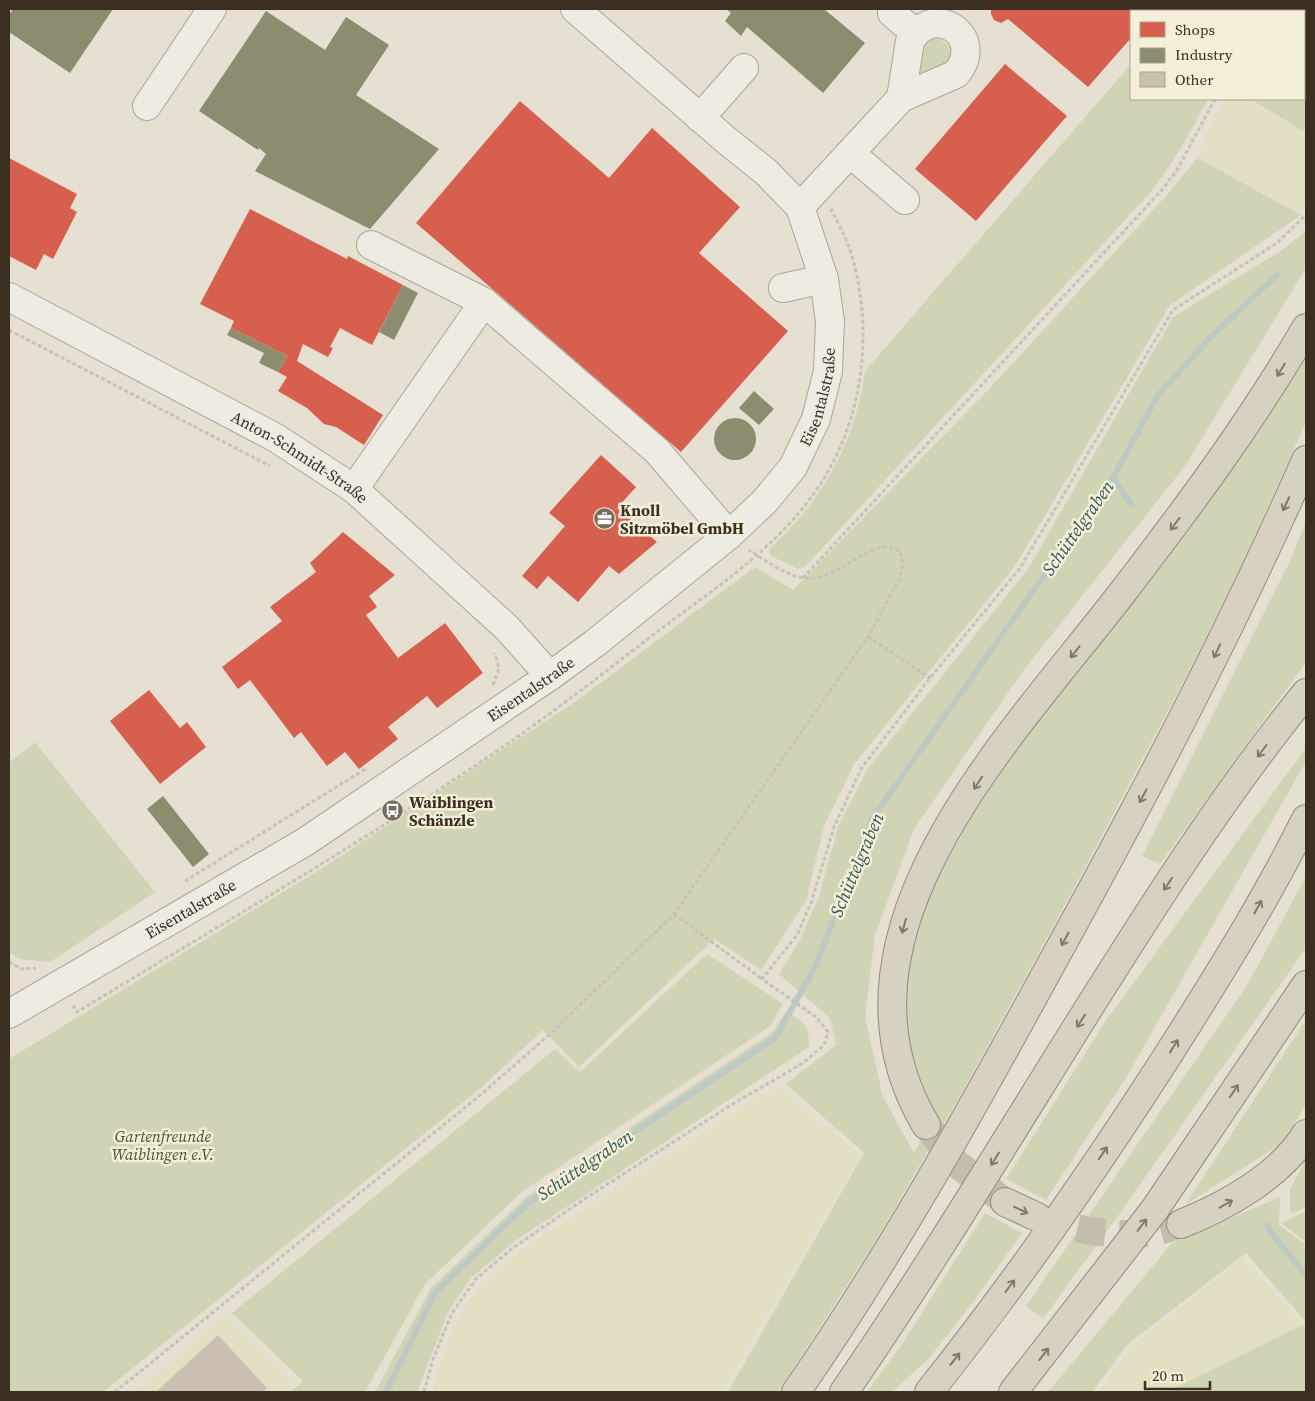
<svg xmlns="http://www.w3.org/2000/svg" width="1315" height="1401" viewBox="0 0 1315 1401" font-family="'Source Serif 4',serif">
  <rect width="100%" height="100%" fill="#e5e0d1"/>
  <path fill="#e3dfc3" d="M1223,99h28l55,35v70l-9,9 -100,-55z
    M777,1086l83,69 -138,237h-289l7,-30 19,-46 21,-31 37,-32z
    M1243,1258l60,67 -136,67h-69l34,-46z
    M225,1316l68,67 -9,9h-148z"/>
  <path fill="#d1d4b4" d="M1269,9h37v124l-55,-34h53v-88h-37z
    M938,38l12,8 2,10 -5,9 -26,11 -3,-3c3,-15 2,-33 20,-35z
    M1131,64v35h77c-18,34 -35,65 -59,95l-344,373 -7,2 -27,-13 -2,-7c52,-46 87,-108 96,-178z
    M1197,158l104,57 -131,90 -155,261 -160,197 -31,63 -18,75 -45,69 -47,-31 -135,128 -36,-37 -62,58 -378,304h-94v-333l312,-190 257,-169 177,-133 38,23 198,-203 176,-192z
    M1306,231v37l-121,198 -162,205 -109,158 -39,106 -10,82 18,80 31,56 20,-35 -34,-97 8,-72 28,-77 54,-91 316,-433v74l-61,136 -47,96 -127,240 -107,195 -87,150 -99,153h-50l136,-239 -78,-69 50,-39 -6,-27 -51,-44 21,-34 18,-41 20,-72 30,-59 160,-199 145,-252 106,-65z
    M1306,521v141l-146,202 -18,-8 149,-297z
    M35,742l120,150 -105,70 -31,-3 -10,-7v-189z
    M1306,748v13l-180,317 -80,122 -40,-21 101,-160z
    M1306,876v72l-183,261 -80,110 -17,-13 222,-322z
    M707,954l76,50 -13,22 -247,165 -98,93 -60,108h-74l12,-11 -71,-68 323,-264 25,23z
    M786,1011c17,11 24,13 23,36l-294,194 -44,37 -23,34 -31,80h-42l56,-104 94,-90 249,-167z
    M1306,1020v84l-22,38 -99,63z
    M1306,1159v48l-16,7v-25z
    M1280,1197l-1,28 27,20v77l-60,-69 -118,91 -36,48h-44l124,-149z
    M1306,1211v31l-25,-19z
    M985,1213l37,20 -48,68 -45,57 -37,34h-25l37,-51z
    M1303,1325l3,2v63l-3,2h-136z"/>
  <path fill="#d6604d" d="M991,9h166l-2,2h-24v27l-43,49 -80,-68 -7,4 -7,-3 -3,-6z
    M1005,64l62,52 -91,105 -61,-52z
    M520,101l89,77 43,-50 88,79 -41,46 89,78 -107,121 -265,-229z
    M9,158l68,36 -7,14 7,4 -24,47 -9,-5 -8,16 -27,-14z
    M250,209l97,50 1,-3 55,29 -31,60 -32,-17 -10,19 3,1 -5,9 -25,-13 -6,17 86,54 -19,30 -28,-18 -12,-3 -17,-16 -29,-17 9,-14 -9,-5 9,-16 -56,-28 3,-7 -34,-17z
    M601,455l35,32 -19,21 40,34 -38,32 -10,-8 -31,36 -30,-26 -11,13 -15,-13 43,-50 -16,-13z
    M343,532l52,43 -26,21 8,11 -11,8 32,43 47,-35 38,50 -46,35 -10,-12 -39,31 10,12 -39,30 -14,-17 -18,14 -26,-34 -7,6 -44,-58 -12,9 -16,-22 60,-46 -12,-14 46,-35 -6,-9z
    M149,690l31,38 7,-6 19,25 -46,37 -50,-63z"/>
  <path fill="#8c8c6e" d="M13,9h100l-43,64 -61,-41v-17z
    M726,9h98l41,34 -42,50 -76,-66 -6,9 -16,-15 6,-8z
    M266,11l59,39 21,-33 43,28 -33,50 83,54 -69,80 -115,-58 11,-17 -7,-6 -1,2 -59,-39z
    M403,285l15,8 -24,47 -15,-8z
    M231,328l56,28 -9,16 -19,-9 5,-10 -37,-18z
    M754,391l20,18 -15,16 -20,-17z
    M714 439a21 21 0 1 1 42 0a21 21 0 1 1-42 0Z
    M163,796l46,58 -16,13 -46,-58z"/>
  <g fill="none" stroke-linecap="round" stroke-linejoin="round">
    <path stroke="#bccac2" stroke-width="6" d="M1113,478l19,27
      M1267,1225l5,9 34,41
      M386,1392l49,-99 93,-90 248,-166 40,-72 56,-146 241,-341 45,-83 53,-58 66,-62"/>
  </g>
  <path fill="#c9c0b2" d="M218,1335l49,53 -5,4h-106z"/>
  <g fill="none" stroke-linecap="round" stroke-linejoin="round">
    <path stroke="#c3bdae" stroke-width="28" stroke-dasharray="28 14" stroke-linecap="butt" d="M926,1125l30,38 49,39
      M1037,1217c35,12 73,20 111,16 11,-1 23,-6 33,-9"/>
    <defs>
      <g id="minor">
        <path d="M892,13l23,20"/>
        <path d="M147,106l65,-97"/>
        <path d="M700,118l44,-50"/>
        <path d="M850,153l55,47"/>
        <path d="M800,207l101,-109 55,-24c31,-36 -21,-74 -46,-33l-9,57"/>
        <path d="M371,245l113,57 173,149 72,84"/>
        <path d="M783,288l41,-9"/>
        <path id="s1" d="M9,297l267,141 78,51 153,139 43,48"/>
        <path d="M354,489l130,-187"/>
        <path id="s2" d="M9,1014l296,-172 245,-166 44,-32 135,-109 36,-34 28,-34 23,-48 12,-48 2,-50 -6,-42 -24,-72 -34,-35 -40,-32 -151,-131"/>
      </g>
      <path id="highway" d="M926,1125c-113,-189 84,-387 193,-528 67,-87 132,-174 187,-269
        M1005,1202l32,15
        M1181,1224c45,-18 99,-48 125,-90
        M796,1392c91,-131 170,-272 247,-413 94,-170 185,-341 263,-519
        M844,1392c81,-118 155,-240 231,-362 72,-115 145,-231 231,-337
        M929,1392c93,-117 178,-240 258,-367 42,-67 84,-135 119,-206
        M1013,1392l142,-183 151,-224"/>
    </defs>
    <use href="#minor" stroke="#aaa599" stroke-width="30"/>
    <use href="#highway" stroke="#908b80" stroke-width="30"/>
    <path stroke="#c6c2b9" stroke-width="3" stroke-dasharray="4 2.5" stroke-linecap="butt" d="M1260,11l1,-2
      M9,330l261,136
      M803,578l358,-387 16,-21 38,-71
      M868,637l62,41
      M493,685l6,-16 -4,-16
      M185,881l182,-113
      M674,914l88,65
      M9,962l12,7 15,-1
      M73,1005l4,7c140,-85 281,-167 417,-259 55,-37 107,-78 160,-119 61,-46 132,-91 172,-159 39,-66 47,-150 25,-222 -5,-16 -13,-30 -20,-44
      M115,1392l363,-295 71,-62 125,-121 194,-277 32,-60 3,-12 -3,-14c-3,-1 -8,-4 -11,-4 -23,-3 -56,36 -85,31 -20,-3 -39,-18 -55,-28
      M424,1392l9,-33 19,-46 24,-34 38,-32 72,-49 145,-93 72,-42 21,-18 4,-13 -12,-15 -54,-38 35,-44 14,-32 23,-76 27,-58 69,-91 90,-110 153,-258 104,-67 29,-28"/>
    <use href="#minor" stroke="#eeebe2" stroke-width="28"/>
    <use href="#highway" stroke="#d7d1c2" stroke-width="28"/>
  </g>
  <defs><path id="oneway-shaft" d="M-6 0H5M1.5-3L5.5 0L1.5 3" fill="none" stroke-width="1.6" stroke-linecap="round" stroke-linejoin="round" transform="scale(1.25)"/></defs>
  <g stroke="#817869">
    <use href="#oneway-shaft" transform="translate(1281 370) rotate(121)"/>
    <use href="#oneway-shaft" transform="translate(1286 504) rotate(115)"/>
    <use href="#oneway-shaft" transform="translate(1175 524) rotate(127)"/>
    <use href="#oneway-shaft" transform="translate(1217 651) rotate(115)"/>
    <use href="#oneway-shaft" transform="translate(1075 652) rotate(129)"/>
    <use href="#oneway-shaft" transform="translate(1262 751) rotate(127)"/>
    <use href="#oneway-shaft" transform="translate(978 783) rotate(123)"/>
    <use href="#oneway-shaft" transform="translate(1143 796) rotate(118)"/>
    <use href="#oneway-shaft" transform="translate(1168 884) rotate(124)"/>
    <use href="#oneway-shaft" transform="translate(1258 907) rotate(-61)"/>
    <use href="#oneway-shaft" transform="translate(904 926) rotate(105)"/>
    <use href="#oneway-shaft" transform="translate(1065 939) rotate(119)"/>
    <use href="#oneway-shaft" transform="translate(1081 1021) rotate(122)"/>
    <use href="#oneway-shaft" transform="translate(1174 1046) rotate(-58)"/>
    <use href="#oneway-shaft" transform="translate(1234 1091) rotate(-56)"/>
    <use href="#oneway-shaft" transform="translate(1103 1153) rotate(-56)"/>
    <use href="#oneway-shaft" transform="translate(995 1159) rotate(122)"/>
    <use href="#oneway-shaft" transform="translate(1226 1204) rotate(-30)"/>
    <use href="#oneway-shaft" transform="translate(1021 1210) rotate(25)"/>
    <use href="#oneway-shaft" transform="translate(1142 1225) rotate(-53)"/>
    <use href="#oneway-shaft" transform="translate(1010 1286) rotate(-53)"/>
    <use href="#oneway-shaft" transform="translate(1044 1354) rotate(-52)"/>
    <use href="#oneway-shaft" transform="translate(955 1359) rotate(-52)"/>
  </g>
  <defs>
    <symbol id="office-disc" viewBox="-11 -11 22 22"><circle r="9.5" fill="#766d5f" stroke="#f4efd8"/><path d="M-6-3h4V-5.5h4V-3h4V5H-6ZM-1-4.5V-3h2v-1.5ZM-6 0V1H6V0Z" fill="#fff"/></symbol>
    <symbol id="bus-disc" viewBox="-11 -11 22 22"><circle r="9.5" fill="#766d5f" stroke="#f4efd8"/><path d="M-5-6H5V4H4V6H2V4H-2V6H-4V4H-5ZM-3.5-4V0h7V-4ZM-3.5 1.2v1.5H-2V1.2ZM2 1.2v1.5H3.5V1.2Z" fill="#fff"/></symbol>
  </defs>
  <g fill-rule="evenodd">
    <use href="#office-disc" x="592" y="506" width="25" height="25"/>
    <use href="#bus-disc" x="380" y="798" width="25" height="25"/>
  </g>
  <g text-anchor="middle" stroke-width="5" stroke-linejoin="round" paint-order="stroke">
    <g font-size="16" fill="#3a2f21" stroke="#f4efd8">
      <text dy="6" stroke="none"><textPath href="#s2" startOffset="1035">Eisentalstraße</textPath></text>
      <text dy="6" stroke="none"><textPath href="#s1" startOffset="332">Anton-Schmidt-Straße</textPath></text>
      <text dy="6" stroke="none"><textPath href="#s2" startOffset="615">Eisentalstraße</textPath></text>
      <text dy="6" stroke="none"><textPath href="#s2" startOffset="210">Eisentalstraße</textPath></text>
    </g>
    <g font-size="16" font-weight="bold" fill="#3a2f21" stroke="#f4efd8" text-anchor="start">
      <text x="620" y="516">Knoll<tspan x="620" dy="18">Sitzmöbel GmbH</tspan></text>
      <text x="409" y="808">Waiblingen<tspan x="409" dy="18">Schänzle</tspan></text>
    </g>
    <g font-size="16" font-style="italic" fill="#465529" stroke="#f4efd8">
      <text x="163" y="1142">Gartenfreunde<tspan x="163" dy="18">Waiblingen e.V.</tspan></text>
    </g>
    <g font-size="18" font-style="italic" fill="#315758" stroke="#f4efd8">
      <text transform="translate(1078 528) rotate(-55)" y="6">Schüttelgraben</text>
      <text transform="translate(857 865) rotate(-67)" y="6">Schüttelgraben</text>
      <text transform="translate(585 1165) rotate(-34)" y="6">Schüttelgraben</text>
    </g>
  </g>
  <rect width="1315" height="1401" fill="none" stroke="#3a2f21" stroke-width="20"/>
  <rect x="1130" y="10" width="175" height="90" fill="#f4efd8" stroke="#aaa28f"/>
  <rect x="1140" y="22" width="25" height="15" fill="#d6604d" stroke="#aaa28f"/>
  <text x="1175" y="35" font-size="15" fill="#3a2f21">Shops</text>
  <rect x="1140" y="48" width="25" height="15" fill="#8c8c6e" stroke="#aaa28f"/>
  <text x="1175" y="60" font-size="15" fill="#3a2f21">Industry</text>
  <rect x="1140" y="72" width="25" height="15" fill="#c9c0b2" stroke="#aaa28f"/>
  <text x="1175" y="85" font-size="15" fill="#3a2f21">Other</text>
  <path d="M1145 1381v8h65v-8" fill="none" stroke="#3a2f21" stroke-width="2.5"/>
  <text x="1152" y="1381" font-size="15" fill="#3a2f21" stroke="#f4efd8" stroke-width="4" paint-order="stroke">20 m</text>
</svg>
